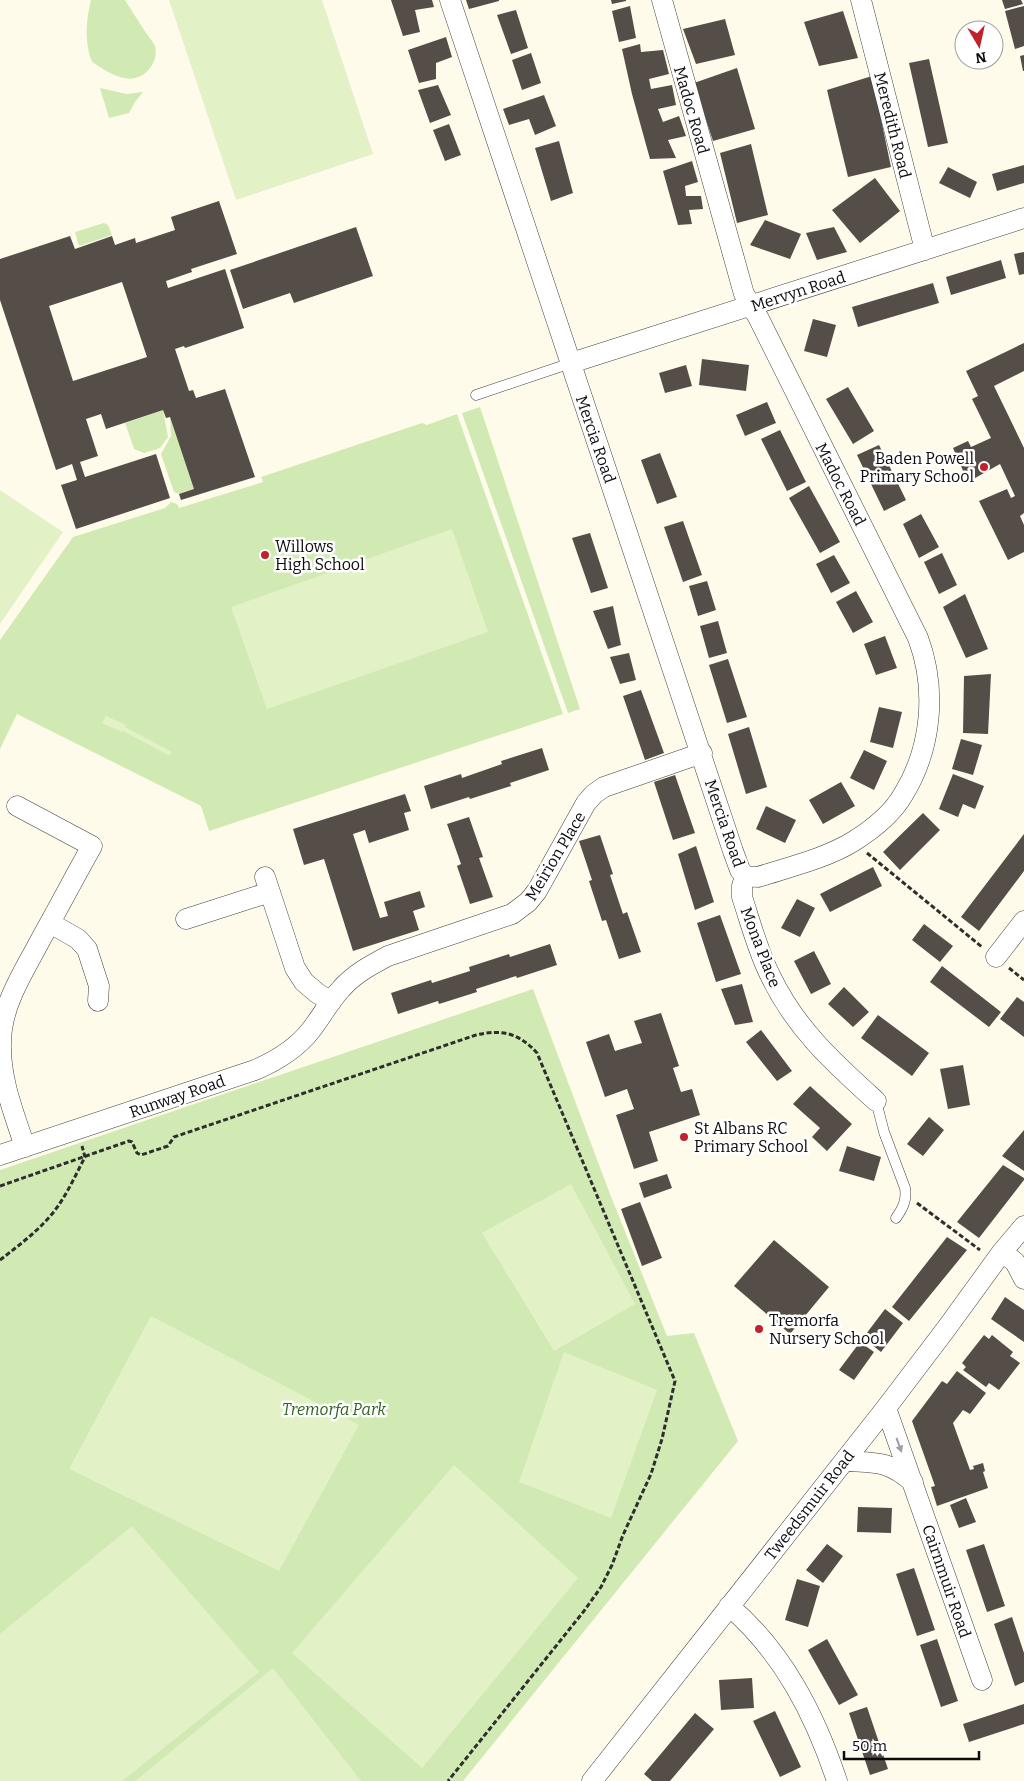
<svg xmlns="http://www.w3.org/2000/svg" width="1024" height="1781" viewBox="0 0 1024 1781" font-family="Bitter,serif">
  <rect width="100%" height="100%" fill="#fffbeb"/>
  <path fill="#d1eab4" d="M91,0h34c7,11 14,22 21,33 3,4 7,9 9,13 2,7 0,16 -5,22 -17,22 -41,5 -58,-6 -8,-20 -6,-42 -1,-62z
    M100,88l27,6 16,-2 -8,10 -6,11 -20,5z
    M104,223l4,2 4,10 -33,11 -4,-14z
    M480,407l100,302 -12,4 -106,-300z
    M163,410l5,27 -8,11 -16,5 -10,-4 -9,-26z
    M457,414l106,300 -354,117 -8,-25 -184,-92 -17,35v-109l73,-103 92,-29 6,-6 6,2 2,4 84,-26 -2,-5 161,-54 5,2z
    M170,417l24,72 -15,5 -5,-2 -13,-38 10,-18z
    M533,989l77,205 57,142 27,-3 44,108 -275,340h-463v-611z"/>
  <path fill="#e3f1c6" d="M169,0h153l51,154 -137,46z
    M0,490l63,42 -63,92z
    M452,529l36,103 -221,77 -36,-102z
    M106,716l20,9 -1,2 47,25 -2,4 -47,-25 -1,1 -20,-9z
    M571,1184l64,120 -81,47 -72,-118z
    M151,1316l208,109 -80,146 -210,-102z
    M564,1352l93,38 -46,128 -92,-36z
    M454,1465l124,113 -156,190 -130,-115z
    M132,1526l127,146 -137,109h-122v-147z
    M273,1668l88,113h-226z"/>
  <path fill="#554d48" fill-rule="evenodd" d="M391,0h41l2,7 -19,3 5,22 -17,4z
    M466,0h33v1l-30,8z
    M611,0h15v1l-14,3z
    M1002,0h19l2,4 -18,5z
    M630,6l6,32 -17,4 -7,-31z
    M1024,6v40l-9,3 -10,-38z
    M516,10l12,38 -17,6 -14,-39z
    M843,11l15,47 -39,8 -15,-44z
    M725,19l10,36 -39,9 -13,-35z
    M446,37l6,20 -16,6v16l-17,4 -11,-33z
    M640,44l1,8 22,-2 6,24 -20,5 2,10 21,-4 4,20 -18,4 5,13 16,-6 7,20 -18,4 8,18 -26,1 -18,-65 -10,-45z
    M531,53l10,30 -19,7 -10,-30z
    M1024,55v16h-1l-3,-15z
    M929,59l19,84 -20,4 -19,-84z
    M737,68l18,61 -42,12 -19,-58z
    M872,76l19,91 -43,10 -21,-87z
    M438,85l13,30 -21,8 -12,-33z
    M544,95l12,31 -21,9 -6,-16 -20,6 -6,-16z
    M449,124l12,31 -16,6 -12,-31z
    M559,141l14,52 -22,8 -16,-53z
    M751,144l17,71 -31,8 -17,-70z
    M692,161l6,21 -13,4 1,10h15l2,13 -14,1 3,14 -14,1 -15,-54z
    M1024,165v18l-27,8 -5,-17z
    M948,167l29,15 -7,16 -31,-15z
    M875,178l25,33 -40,32 -28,-33z
    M219,201l18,53 -46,15 1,3 -26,9 2,7 57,-19 19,59 -59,20 -1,-2 -9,3 14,42 4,-1 3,8 29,-9 30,88 -74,23 -2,-6 15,-5 -24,-72 -4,1 -3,-8 -57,19 -5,-15 -15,5 12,37 -18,6 5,15 71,-23 14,44 -94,31 -15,-44 16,-5 -5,-16 -16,6 -56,-170v-41l70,-23 5,13 37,-13 3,9 20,-7 1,5 39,-13 -4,-13zM122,282l25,75 -74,24 -24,-75z
    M765,220l36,14 -11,25 -40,-14z
    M356,227l17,49 -79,27 -4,-10 -47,16 -13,-39z
    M834,227l13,25 -30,8 -11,-27z
    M1024,252v22l-5,1 -5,-21z
    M1001,260l5,18 -55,17 -5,-18z
    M933,283l6,20 -81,24 -6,-20z
    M813,319l23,6 -9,32 -23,-6z
    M1024,343v28l-30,15 30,62v65l-4,3 4,9v27l-16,8 -29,-59 28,-12 4,9 4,-2 -15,-32 -32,18 -15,-34 15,-7 3,6 20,-9 -19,-39 6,-3 -12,-25z
    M702,359l47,6 -3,26 -47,-6z
    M686,365l6,21 -27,7 -6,-20z
    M848,387l26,44 -21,13 -27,-45z
    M767,402l9,21 -31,13 -9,-21z
    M780,430l26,52 -19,9 -26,-52z
    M879,445l27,55 -22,11 -27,-56z
    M660,453l17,44 -20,7 -16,-44z
    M809,486l31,56 -20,11 -31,-55z
    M921,514l18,33 -20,11 -16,-34z
    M683,521l19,54 -19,7 -19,-55z
    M590,533l18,55 -17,5 -19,-55z
    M942,553l15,32 -18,9 -15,-32z
    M834,555l16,28 -19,10 -15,-29z
    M707,581l9,29 -18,6 -9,-30z
    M856,591l17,31 -20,11 -17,-31z
    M965,594l23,55 -22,9 -23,-51z
    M613,606l8,39 -13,4 -15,-38z
    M718,621l9,32 -18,5 -9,-32z
    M885,636l12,32 -21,7 -12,-31z
    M629,653l7,27 -16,4 -10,-27z
    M728,659l19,58 -20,6 -18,-58z
    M991,674l-3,60 -25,-1 1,-57z
    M641,690l23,63 -19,7 -22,-64z
    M879,707l23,5 -9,36 -23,-6z
    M749,727l18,60 -21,7 -18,-60z
    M961,739l21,6 -9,30 -21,-6z
    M542,748l7,22 -39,13 1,3 -41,13 -1,-2 -38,12 -7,-23 37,-12 1,4 40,-14 -1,-3z
    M864,750l23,11 -13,29 -24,-12z
    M953,774l31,12 -9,23 -12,-5 -5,13 -19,-8z
    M675,775l20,58 -22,7 -19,-58z
    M841,782l14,24 -32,18 -14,-24z
    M405,794l6,17 -7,2 5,17 -40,13 -4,-13 -12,4 27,84 8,-2 -4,-14 36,-11 5,16 -12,4 6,19 -66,21 -29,-92 -20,6 -11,-36z
    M766,806l30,14 -11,23 -29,-14z
    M923,813l17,17 -40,40 -17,-18z
    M469,817l14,40 -4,1 14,39 -23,7 -13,-38 4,-2 -14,-40z
    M1024,834v37l-45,60 -18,-14z
    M600,835l13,39 -3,1 13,39 4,-2 14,40 -22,7 -13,-39 -4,1 -13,-40 3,-1 -13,-39z
    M696,846l18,56 -19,8 -17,-56z
    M873,867l9,19 -52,26 -10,-18z
    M797,899l18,9 -15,29 -19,-9z
    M720,915l21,59 -25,8 -19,-59z
    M924,924l29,22 -13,16 -28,-22z
    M550,944l7,21 -40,13 -1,-2 -40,13 1,3 -38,12 -1,-3 -40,13 -7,-21 40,-13 1,3 38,-12 -1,-4 40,-13 1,3z
    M814,951l17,33 -20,10 -17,-33z
    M942,966l59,46 -12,15 -59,-45z
    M742,984l11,38 -18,3 -14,-36z
    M844,987l25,25 -16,15 -25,-23z
    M1017,997l7,5v35l-24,-18z
    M661,1013l18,53 -6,2 8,24 11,-3 8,26 -51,17 9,29 -24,8 -18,-54 18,-6 -7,-20 -22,8 -19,-55 23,-8 6,17 27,-8 -8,-22z
    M878,1015l51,38 -17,23 -51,-38z
    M761,1030l31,41 -15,10 -31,-39z
    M963,1065l7,40 -22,4 -8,-40z
    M810,1086l42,38 -25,27 -15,-14 8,-9 -27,-24z
    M929,1117l15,13 -21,26 -16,-12z
    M1024,1130v41l-22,-15z
    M847,1146l34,11 -7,24 -35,-10z
    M1003,1165l21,13v2l-45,58 -22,-16z
    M667,1174l5,14 -28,10 -5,-15z
    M640,1202l22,56 -20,8 -21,-57z
    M947,1237l20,13 -58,71 -17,-14z
    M774,1240l55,47 -39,47 -56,-48z
    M1005,1297l19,13v32l-33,-23z
    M885,1309l18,14 -22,29 -18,-14z
    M984,1335l5,4 3,-4 21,17 -3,4 10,7 -21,27 -10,-7 -3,4 -23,-17 3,-3 -4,-4z
    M860,1342l14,10 -20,28 -15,-10z
    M957,1371l29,22 -16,21 -7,-4 -10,13 17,47 4,-1 -1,-3 10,-3 2,8 -2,1 5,16 -51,18 -6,-19 4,-1 -23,-65 30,-40 5,3z
    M966,1498l10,24 -17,6 -9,-23z
    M858,1507l34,1 -1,25 -34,-1z
    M827,1544l16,12 -20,27 -17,-13z
    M984,1544l21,62 -18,6 -21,-62z
    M914,1568l21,62 -18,6 -21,-62z
    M797,1579l23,7 -12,41 -23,-7z
    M1012,1617l12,36v29l-9,4 -21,-62z
    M827,1639l31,56 -19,10 -31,-55z
    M937,1639l21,62 -17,6 -21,-62z
    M752,1678l2,30 -33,2 -2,-30z
    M1024,1704v20l-55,18 -6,-18z
    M867,1707l21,62 -18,6 -21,-62z
    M775,1711l26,56 -21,10 -27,-56z
    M695,1713l19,16 -44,52h-18l-8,-7z"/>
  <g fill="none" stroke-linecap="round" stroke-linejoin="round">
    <defs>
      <path id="lane" d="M476,395l95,-32
        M876,1101l8,31 21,56c2,12 -2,20 -9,30"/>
      <path id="street" d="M450,0l283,851 7,19 5,6
        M662,0l82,294 14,23 160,321c19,51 14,110 -15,157 -11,19 -30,34 -49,46 -27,17 -65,26 -96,36l-13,-1
        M861,0l64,250
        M571,363l453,-145
        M17,806l75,40c-17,30 -33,61 -50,91 -17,33 -41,67 -41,106 -1,37 13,70 24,104
        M745,876l-3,10v11c9,27 16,55 29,80 25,52 63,86 105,124
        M265,877l30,91 9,14 13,11 14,9
        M186,919l84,-27
        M50,923l28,16 9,10 12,37 -1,15
        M996,957l28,-36
        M0,1155l255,-85c21,-9 42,-22 56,-40 10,-13 19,-29 30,-41 13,-15 30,-24 47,-33l124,-42 16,-12 9,-11 49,-88 8,-9 10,-7 98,-34
        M1002,1252l13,10 9,17
        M886,1408l96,272
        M844,1461c33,2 43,-1 69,21
        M729,1606c54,46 86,109 108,175
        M592,1781l294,-373 60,-79 56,-77 22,-26"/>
    </defs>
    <use href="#lane" stroke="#3f3f3f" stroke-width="11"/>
    <use href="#street" stroke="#3f3f3f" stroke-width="21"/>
    <path stroke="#2e2e2e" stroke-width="3" stroke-dasharray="5 2.5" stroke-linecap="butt" d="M867,853l115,94
      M1009,968l15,12
      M0,1186l129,-45 3,1 5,11 4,2 27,-9 6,-9 302,-102c26,-6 43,-2 61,18l138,328 -13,58 -11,35 -28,61 -11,30 -11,22 -17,24 -136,170
      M917,1203l63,47
      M0,1260c18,-14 37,-28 52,-46 14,-17 23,-38 33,-57l-3,-11"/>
    <use href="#lane" stroke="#fff" stroke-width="10"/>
    <use href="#street" stroke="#fff" stroke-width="20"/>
  </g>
  <defs><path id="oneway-solid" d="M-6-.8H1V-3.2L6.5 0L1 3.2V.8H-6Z" transform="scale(1.25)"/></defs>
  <use fill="#9e9e9e" href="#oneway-solid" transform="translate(899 1445) rotate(70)"/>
  <g fill="#c0212b" stroke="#fff" stroke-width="2">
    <circle cx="984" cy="467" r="5"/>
    <circle cx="265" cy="555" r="5"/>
    <circle cx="684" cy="1137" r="5"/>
    <circle cx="759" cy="1329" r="5"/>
  </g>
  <g text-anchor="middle" stroke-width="5" stroke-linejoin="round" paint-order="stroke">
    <g font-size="16" fill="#0c0c0c" stroke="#fff">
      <text transform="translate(692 110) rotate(74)" y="6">Madoc Road</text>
      <text transform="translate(893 125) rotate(76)" y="6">Meredith Road</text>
      <text transform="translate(798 291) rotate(-18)" y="6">Mervyn Road</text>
      <text transform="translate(596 439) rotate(71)" y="6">Mercia Road</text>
      <text transform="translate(841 484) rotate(63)" y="6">Madoc Road</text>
      <text transform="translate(725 823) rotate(71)" y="6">Mercia Road</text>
      <text transform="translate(555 856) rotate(-59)" y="6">Meirion Place</text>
      <text transform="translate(761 947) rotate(69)" y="6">Mona Place</text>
      <text transform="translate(177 1096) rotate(-19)" y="6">Runway Road</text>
      <text transform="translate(809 1505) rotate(-52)" y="6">Tweedsmuir Road</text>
      <text transform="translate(947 1581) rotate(71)" y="6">Cairnmuir Road</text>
    </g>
    <g font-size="16" fill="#0c0c0c" stroke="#fff" text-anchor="start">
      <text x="974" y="464" text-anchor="end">Baden Powell<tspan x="974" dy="18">Primary School</tspan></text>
      <text x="275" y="552">Willows<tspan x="275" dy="18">High School</tspan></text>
      <text x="694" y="1134">St Albans RC<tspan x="694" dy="18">Primary School</tspan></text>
      <text x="769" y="1326">Tremorfa<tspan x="769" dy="18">Nursery School</tspan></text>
    </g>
    <g font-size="16" font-style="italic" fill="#2c651b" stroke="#fff">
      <text x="334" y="1415">Tremorfa Park</text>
    </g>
  </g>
  <g transform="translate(979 45) rotate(171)"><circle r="24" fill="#ffffff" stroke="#9e9e9e"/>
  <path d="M0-4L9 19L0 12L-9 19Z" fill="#c0212b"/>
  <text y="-8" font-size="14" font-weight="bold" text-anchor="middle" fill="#0c0c0c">N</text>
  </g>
  <path d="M844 1751v8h135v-8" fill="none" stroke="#0c0c0c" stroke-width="2.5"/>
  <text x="852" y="1751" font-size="15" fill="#0c0c0c" stroke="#ffffff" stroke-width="4" paint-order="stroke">50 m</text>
</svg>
